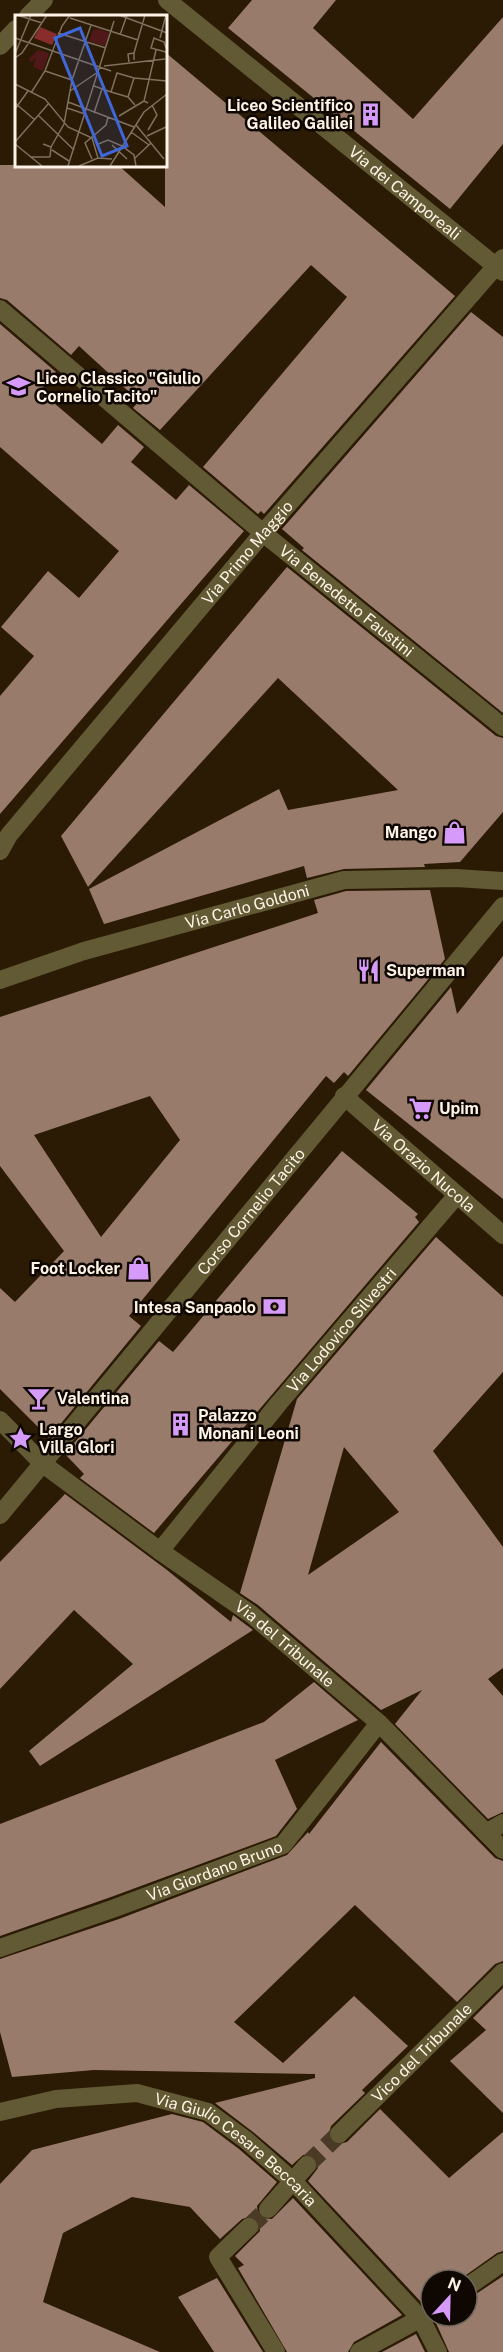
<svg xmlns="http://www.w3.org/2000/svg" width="503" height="2352" viewBox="0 0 503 2352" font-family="'Public Sans',sans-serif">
  <rect width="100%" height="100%" fill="#2b1a04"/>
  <path fill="#997b6c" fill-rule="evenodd" d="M252,0h84l-23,28 100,91 90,-102v127l-53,65 -222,-181z
    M165,52l290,244 -191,218 -3,-3 -3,3 -55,-47 144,-170 -36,-32 -151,165 -27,-22 6,-7 -60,-55 -8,9 -64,-55 -7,-2v-133h118l47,42z
    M471,312l32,25v376l-201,-163 2,-2 -22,-19z
    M0,324l56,48 -16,19 62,53 16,-19 26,22 -13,15 45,38 13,-15 55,46 -244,283v-118l34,-40 -33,-29 47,-56 31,27 40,-47 -119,-104z
    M287,567l209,169 7,2v74l-43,50 -36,2 1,3 -81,2 -37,9 -3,-12 -200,58 -15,-35 190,-100 9,21 110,-20 -120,-112 -190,209 -27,-51z
    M430,890l15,69 -97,117 -4,-4 -10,11 -8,-7 -197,240 12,10 -92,112 -49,-49v-101l15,14 49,-51 -64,-85v-149l318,-104 -4,-13 32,-9zM150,1096l30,44 -79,97 -67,-102z
    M503,956v243l-137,-109 85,-103 6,27z
    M342,1151l76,63 -3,3 4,5 -265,311 -74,-55 4,-4 -19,-20 94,-113 14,11z
    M436,1237l67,60v75l-70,79 70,96v121l-15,11 15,17v116l-15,7 -93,-95 27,-34 -41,20 -123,-105 -18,-12 57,-194zM344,1447l55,65 -91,63z
    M65,1494l102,76 64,52 2,-7 20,15 -213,136 -11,-15 104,-87 -59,-54 -74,79v-127z
    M314,1682l44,38 -83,40 22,49 -21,27 -165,61 -111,39v-112l264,-102z
    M381,1742l114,116 8,3v100l-8,3 -38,38 -102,-97 -121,117 49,41 71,-67 54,50 -46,44 3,3 -34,33 -3,11 7,8 12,-3 33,-33 69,69 54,-46v119l-6,2 -38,27h-28v22l-8,2 -115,-123 10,-13 -3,-11 -5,-3 -7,1 -11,10 -39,-33 -38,-29 100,-25v-4l-221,-4 -82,7 -12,-45v-73l119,-40 168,-64 21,-23 1,2z
    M503,1988v125l-53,-52 36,-31 -13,-12z
    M172,2114l31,8 36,27 38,33 -20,24 1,7 3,5 11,1 21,-21 109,117 -48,27 -6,10h-61l-49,-84 6,-3 -9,-9 25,-25v-6l-3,-6 -5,-3 -10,3 -22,20 -30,-32 -58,-10 -69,36 -20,69 117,50h-160v-168l32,-34z
    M503,2276v76h-54l-13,-29 5,-7h26v-18l6,-2z
    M217,2278l46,74h-49l-36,-55z
    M416,2334l9,18h-43z"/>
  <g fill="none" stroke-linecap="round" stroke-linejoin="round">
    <path stroke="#4b3b26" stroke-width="18" stroke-dasharray="18 9" stroke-linecap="butt" d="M307,2165l32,-31
      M249,2227l19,-18"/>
    <g stroke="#625a34" stroke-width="18">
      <path id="s1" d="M167,0l336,272"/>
      <path d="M28,16l16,-16"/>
      <path d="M0,46l16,-17"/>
      <path id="s2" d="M0,309l263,224 240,194"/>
      <path id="s3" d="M0,851l9,-16 254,-302 240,-275"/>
      <path id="s4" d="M0,980l84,-29 260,-71 112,-2 47,3"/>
      <path id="s5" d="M344,1096l159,139"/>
      <path id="s6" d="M0,1420l43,44 117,87 91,63 128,109 124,127"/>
      <path id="s7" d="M0,1515l503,-609"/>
      <path id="s8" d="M160,1551l119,-148 178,-208"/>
      <path d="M486,1833l17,-10"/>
      <path id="s9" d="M0,1948l115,-40 168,-63 96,-122"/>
      <path id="s10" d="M0,2112l56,-13 81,-6 71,19 38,28 48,42 127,137 17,33"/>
      <path id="s11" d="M339,2134l164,-162"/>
      <path d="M268,2209l39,-44"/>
      <path d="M249,2227l-31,30 58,95"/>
      <path d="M467,2287l36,-25"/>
      <path d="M359,2352l71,-39"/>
    </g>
  </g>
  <defs>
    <symbol id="building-bare" viewBox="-9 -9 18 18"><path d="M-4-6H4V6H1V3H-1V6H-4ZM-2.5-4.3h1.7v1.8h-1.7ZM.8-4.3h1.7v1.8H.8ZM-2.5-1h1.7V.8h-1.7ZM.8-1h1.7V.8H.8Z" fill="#d69bfa" stroke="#0e0702" stroke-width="2.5" paint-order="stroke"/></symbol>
    <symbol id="school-bare" viewBox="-9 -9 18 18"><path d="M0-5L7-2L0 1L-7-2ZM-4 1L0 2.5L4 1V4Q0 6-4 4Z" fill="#d69bfa" stroke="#0e0702" stroke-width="2.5" paint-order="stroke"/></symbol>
    <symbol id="shop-bare" viewBox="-9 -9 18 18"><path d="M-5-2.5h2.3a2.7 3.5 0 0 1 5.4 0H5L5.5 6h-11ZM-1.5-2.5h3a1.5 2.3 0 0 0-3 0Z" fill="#d69bfa" stroke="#0e0702" stroke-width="2.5" paint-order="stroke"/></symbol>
    <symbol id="restaurant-bare" viewBox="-9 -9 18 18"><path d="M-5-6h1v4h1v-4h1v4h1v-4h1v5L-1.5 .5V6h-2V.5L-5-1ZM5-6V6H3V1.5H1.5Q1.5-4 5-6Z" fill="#d69bfa" stroke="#0e0702" stroke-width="2.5" paint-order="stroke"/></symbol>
    <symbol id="supermarket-bare" viewBox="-9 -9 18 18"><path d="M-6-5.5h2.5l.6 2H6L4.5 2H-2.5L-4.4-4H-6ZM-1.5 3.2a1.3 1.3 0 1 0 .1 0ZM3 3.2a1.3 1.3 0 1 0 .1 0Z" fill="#d69bfa" stroke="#0e0702" stroke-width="2.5" paint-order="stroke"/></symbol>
    <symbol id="bank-bare" viewBox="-9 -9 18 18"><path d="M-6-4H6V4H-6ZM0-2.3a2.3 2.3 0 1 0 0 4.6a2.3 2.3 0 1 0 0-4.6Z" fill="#d69bfa" stroke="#0e0702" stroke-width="2.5" paint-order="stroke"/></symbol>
    <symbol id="bar-bare" viewBox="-9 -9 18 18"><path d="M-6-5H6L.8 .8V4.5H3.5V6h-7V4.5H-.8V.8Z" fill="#d69bfa" stroke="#0e0702" stroke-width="2.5" paint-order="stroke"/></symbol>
    <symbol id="sight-bare" viewBox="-9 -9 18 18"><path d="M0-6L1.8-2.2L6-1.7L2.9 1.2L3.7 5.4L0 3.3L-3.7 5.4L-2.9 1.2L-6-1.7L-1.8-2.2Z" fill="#d69bfa" stroke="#0e0702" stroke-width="2.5" paint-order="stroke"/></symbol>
  </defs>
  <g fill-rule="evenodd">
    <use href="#building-bare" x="354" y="98" width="33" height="33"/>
    <use href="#school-bare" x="2" y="370" width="33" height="33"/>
    <use href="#shop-bare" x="438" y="816" width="33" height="33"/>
    <use href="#restaurant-bare" x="352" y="954" width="33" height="33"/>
    <use href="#supermarket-bare" x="404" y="1092" width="33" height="33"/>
    <use href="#shop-bare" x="122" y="1252" width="33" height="33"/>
    <use href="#bank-bare" x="258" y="1290" width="33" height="33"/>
    <use href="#bar-bare" x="22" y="1382" width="33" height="33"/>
    <use href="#building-bare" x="164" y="1408" width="33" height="33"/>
    <use href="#sight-bare" x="4" y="1422" width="33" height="33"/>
  </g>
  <g text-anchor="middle" stroke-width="5" stroke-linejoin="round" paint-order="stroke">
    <g font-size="16" font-weight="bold" fill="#fef3e5" stroke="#0e0702" text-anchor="start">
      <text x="353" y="111" text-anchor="end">Liceo Scientifico<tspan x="353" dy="18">Galileo Galilei</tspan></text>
      <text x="36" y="384">Liceo Classico "Giulio<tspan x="36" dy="18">Cornelio Tacito"</tspan></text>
      <text x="437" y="838" text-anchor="end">Mango</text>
      <text x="386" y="976">Superman</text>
      <text x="439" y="1114">Upim</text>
      <text x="120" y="1274" text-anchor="end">Foot Locker</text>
      <text x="256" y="1313" text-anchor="end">Intesa Sanpaolo</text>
      <text x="57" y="1404">Valentina</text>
      <text x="198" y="1421">Palazzo<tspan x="198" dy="18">Monani Leoni</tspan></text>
      <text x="39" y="1435">Largo<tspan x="39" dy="18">Villa Glori</tspan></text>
    </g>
    <g font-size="16" fill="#fef3e5" stroke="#0e0702">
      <text dy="6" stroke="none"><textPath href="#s1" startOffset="306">Via dei Camporeali</textPath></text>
      <text dy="6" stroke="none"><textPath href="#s3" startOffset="388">Via Primo Maggio</textPath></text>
      <text dy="6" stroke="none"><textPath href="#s2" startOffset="453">Via Benedetto Faustini</textPath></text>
      <text dy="6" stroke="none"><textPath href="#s4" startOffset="258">Via Carlo Goldoni</textPath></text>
      <text dy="6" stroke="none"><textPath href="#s5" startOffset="106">Via Orazio Nucola</textPath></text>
      <text dy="6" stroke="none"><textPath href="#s7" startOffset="394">Corso Cornelio Tacito</textPath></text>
      <text dy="6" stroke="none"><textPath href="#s8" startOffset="286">Via Lodovico Silvestri</textPath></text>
      <text dy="6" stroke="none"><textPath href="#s6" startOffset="363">Via del Tribunale</textPath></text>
      <text dy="6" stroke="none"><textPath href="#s9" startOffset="228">Via Giordano Bruno</textPath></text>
      <text dy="6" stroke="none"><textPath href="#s11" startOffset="116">Vico del Tribunale</textPath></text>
      <text dy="6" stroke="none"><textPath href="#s10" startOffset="255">Via Giulio Cesare Beccaria</textPath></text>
    </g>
  </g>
  <g transform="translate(15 15)">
    <rect width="152" height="152" fill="#2b1a04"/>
    <path d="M25,12l17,7 -5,11 -18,-7z" fill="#892d2c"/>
    <path d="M84,14l10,4 -4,13 -16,-5 4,-11z" fill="#501818"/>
    <path d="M23,35l11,3 -6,18 -10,-4 3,-10 -4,5 -4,-2z" fill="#501818"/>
    <path fill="none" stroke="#7f715e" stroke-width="1.5" d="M2,0l25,8M104,0l48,18M55,3l68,22M43,18l48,15M105,20l7,-20M0,23l96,33M145,23l6,-23M151,37l-15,-4 3,-10 10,4 2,6M119,38l11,-38M0,39l16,-39M0,43l7,-5 25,-38M114,47l-1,-8 6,-1v7M89,51l61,-7M30,56l27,9M119,63l33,3M0,69l30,15 23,28 24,11 6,20M79,71l17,6M55,76l28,-19M16,78l14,-22 17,-45 8,-11M113,82l6,-19 -17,-5 -6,19 17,5 7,8M53,87l66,25M0,88l20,17M133,88l-4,-2 12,-51M52,93l18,6M0,94l13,-18M79,98l8,-24M24,101l35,34M104,101l25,-15M121,110l28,34M133,115l9,-15 -5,-10M116,117l18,13M132,121l19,-9M0,127l34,-39M0,129l27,22M28,129l8,3 -1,10M81,130l12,-5 14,6 12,9 2,11M97,130l15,14M36,132l13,-23 8,-44 19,-55M37,135l17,11M15,142h20M120,143l16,-15M77,144l-7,-16 21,-18 2,-8M53,151l46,-145M64,151l19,-8 14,1M95,151l34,-54 23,-18"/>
    <path fill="#3f67da" fill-opacity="0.15" stroke="#3f67da" stroke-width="3" d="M65,13l47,118 -25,10 -47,-118z"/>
    <rect width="152" height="152" fill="none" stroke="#fef3e5" stroke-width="3"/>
  </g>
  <g transform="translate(449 2298) rotate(22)"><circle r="28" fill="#0e0702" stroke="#6e655d" stroke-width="1.5"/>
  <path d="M0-4.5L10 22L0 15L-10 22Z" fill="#d69bfa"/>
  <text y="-9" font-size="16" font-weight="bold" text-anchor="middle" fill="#fef3e5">N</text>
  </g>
</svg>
